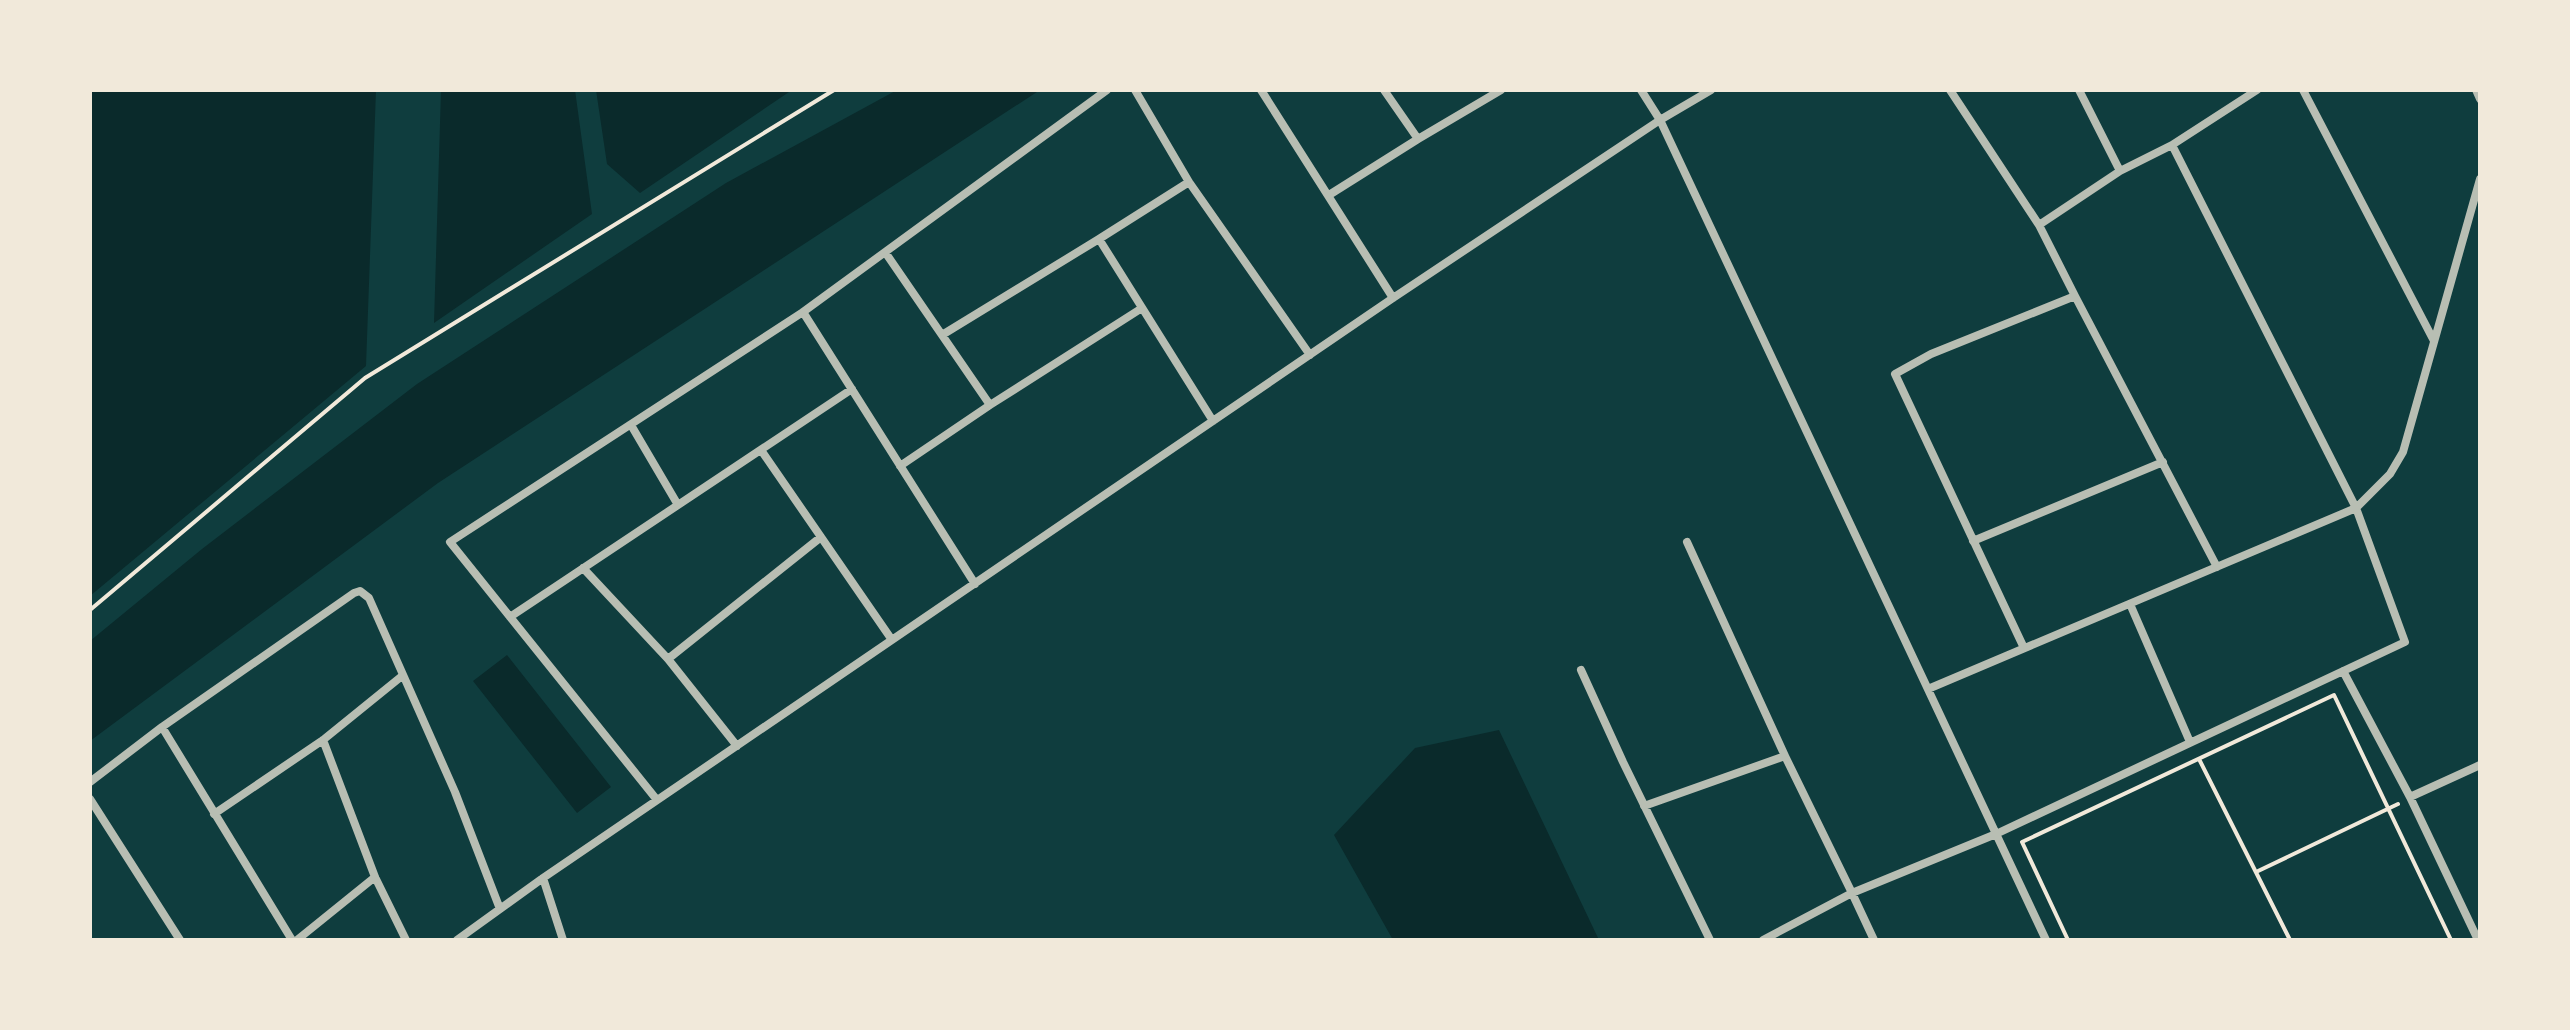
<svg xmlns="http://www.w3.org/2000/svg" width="2570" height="1030" viewBox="0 0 2570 1030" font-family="Montserrat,sans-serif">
  <rect width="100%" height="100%" fill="#0f3d3e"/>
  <path fill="#0a2a2b" d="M90,90h286l-10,276 -276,230z
    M441,90h134l17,124 -158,109z
    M596,90h196l-152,103 -33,-29z
    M897,90h143l-602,393 -348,258v-100l112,-92 215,-165 309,-201z
    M507,655l104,132 -34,26 -104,-132z
    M1499,730l100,210h-206l-59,-105 81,-87z"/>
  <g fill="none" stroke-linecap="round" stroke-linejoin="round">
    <path stroke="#f1e9da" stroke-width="4" d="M90,610l275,-232 469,-288
      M2199,759l91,181
      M2256,872l142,-68
      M2068,940l-46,-98 312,-147 117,245"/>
    <path stroke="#b8beb3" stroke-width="8" d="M1135,90l54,92 121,173
      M1261,90l132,208
      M1641,90l19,30 386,820
      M1950,90l89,135 36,71 -144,58 -36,20 129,274
      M2303,90l131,251
      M2476,90l4,9
      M1418,139l83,-49
      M2172,145l85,-55
      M1329,195l89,-56 -34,-49
      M2039,225l81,-54
      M1099,239l90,-57
      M885,252l105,153 -90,61
      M2075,296l142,271
      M803,312l172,272
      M942,335l157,-96 114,182
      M990,405l152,-97
      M631,425l47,80
      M761,450l131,190
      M1973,541l190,-79
      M583,568l85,91 69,87
      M2130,604l60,138
      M510,617l342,-228
      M668,659l153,-122
      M1581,670l42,92 87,178
      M2343,671l67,126 68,143
      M1928,689l428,-181 -184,-363 -52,26 -41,-81
      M162,727l130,213
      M323,740l52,137 31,63
      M1785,756l67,137 144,-59 409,-192 -49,-134 34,-34 13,-22 77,-273
      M90,782l72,-55 192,-134 6,-2 9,7 86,194 45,117
      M2410,797l70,-32
      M90,799l90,141
      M657,800l-207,-258 353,-230 304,-222
      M1644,806l141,-50 -98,-214
      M214,814l109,-74 79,-64
      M543,878l20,62
      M297,940l78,-63
      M457,940l86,-62 850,-580 267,-178 51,-30
      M1763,940l89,-47 22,47"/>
  </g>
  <rect width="2570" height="1030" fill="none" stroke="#f1e9da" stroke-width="184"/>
</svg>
